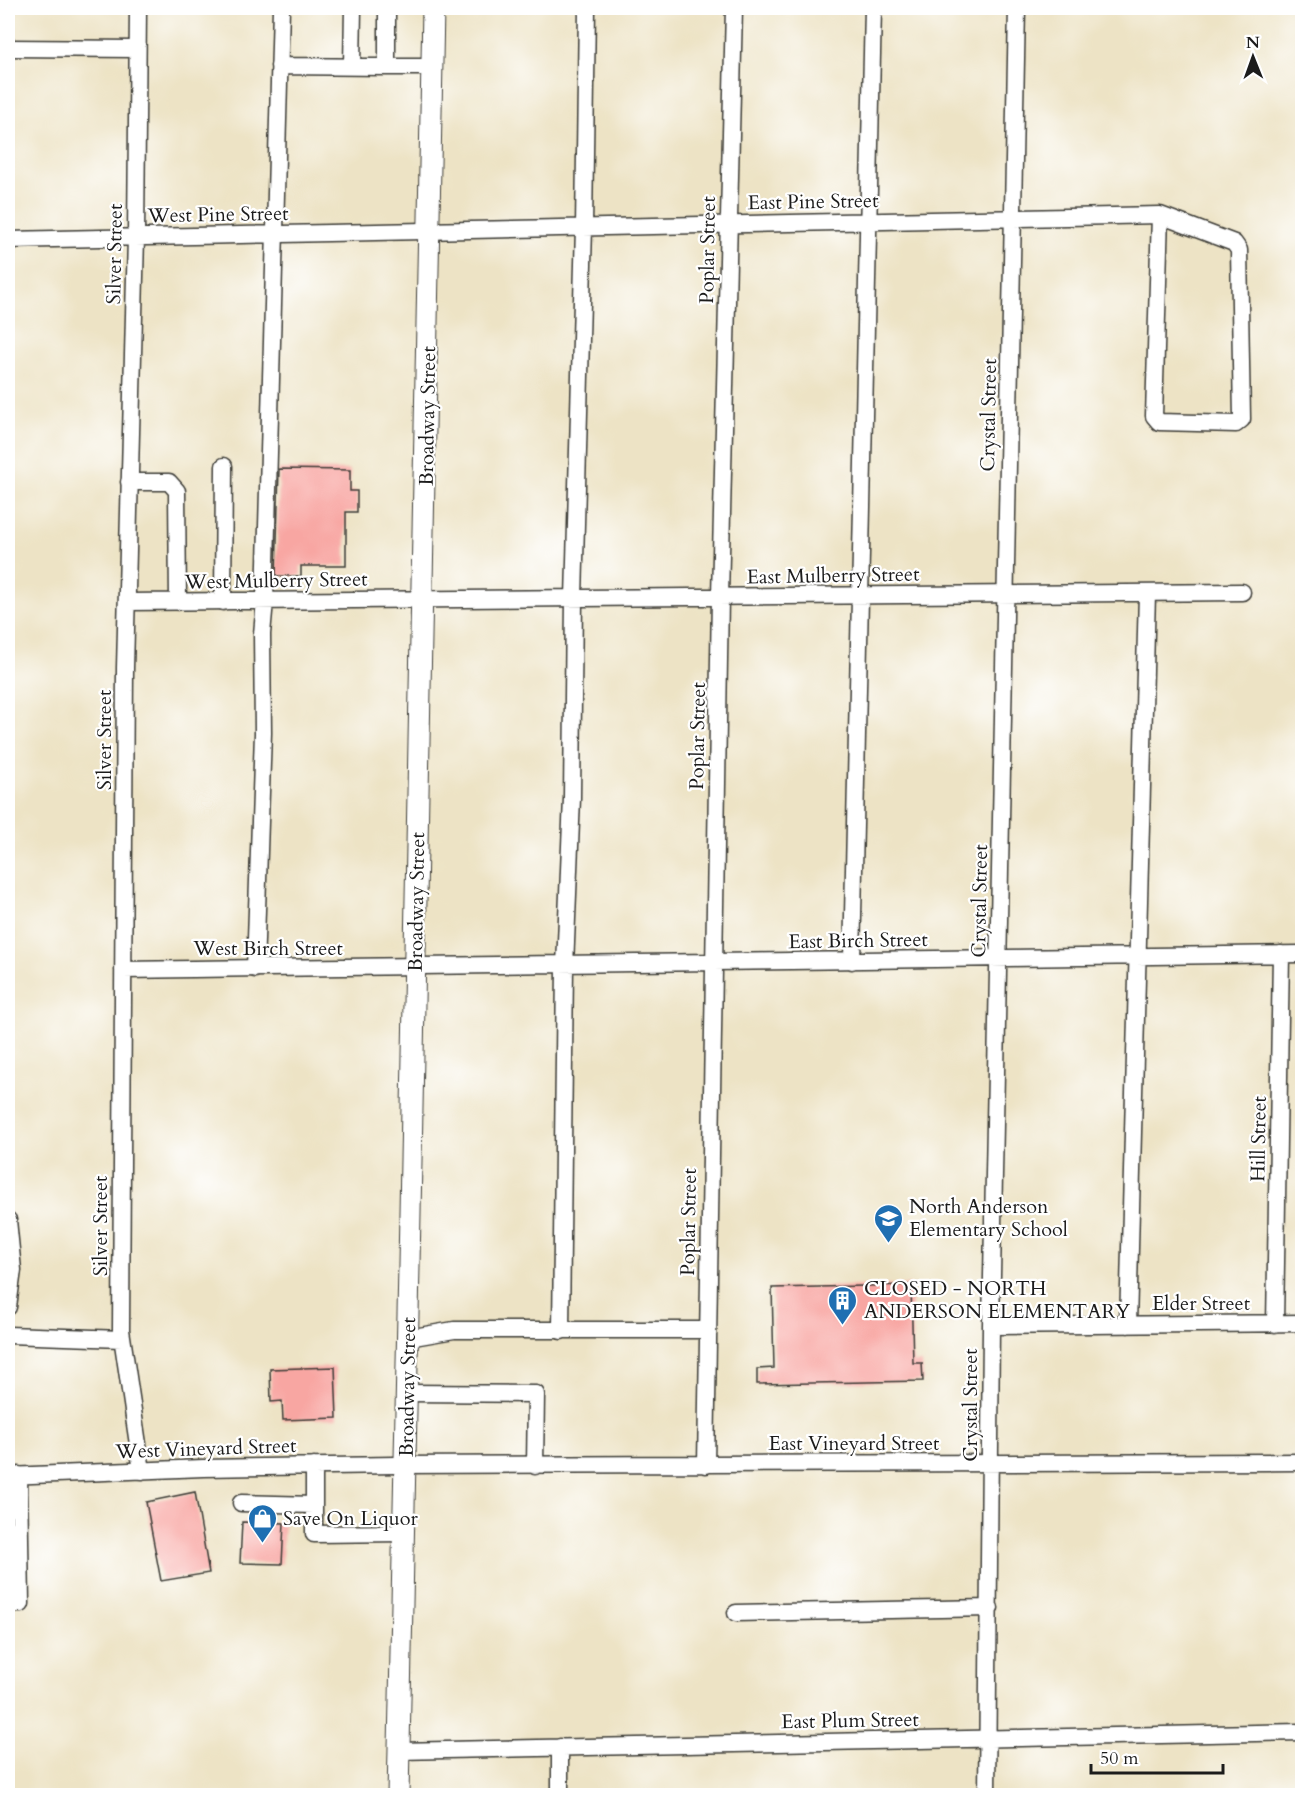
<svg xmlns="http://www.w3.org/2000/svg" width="1310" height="1803" viewBox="0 0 1310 1803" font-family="Cardo,serif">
  <rect width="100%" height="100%" fill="#fff"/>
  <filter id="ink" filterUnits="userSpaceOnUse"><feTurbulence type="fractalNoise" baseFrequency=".0167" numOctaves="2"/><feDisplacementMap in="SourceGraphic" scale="12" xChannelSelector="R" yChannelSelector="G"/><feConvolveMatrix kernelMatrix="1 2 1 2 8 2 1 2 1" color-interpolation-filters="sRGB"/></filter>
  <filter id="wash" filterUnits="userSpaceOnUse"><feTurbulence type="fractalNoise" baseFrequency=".008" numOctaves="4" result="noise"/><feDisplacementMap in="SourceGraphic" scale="24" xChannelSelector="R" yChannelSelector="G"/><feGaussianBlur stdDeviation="1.35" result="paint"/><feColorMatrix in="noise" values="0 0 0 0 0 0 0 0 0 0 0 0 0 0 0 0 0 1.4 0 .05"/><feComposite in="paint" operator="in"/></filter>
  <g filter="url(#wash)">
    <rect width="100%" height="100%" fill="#ede3c5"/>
    <g id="blocks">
      <path fill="#f8a6a2" d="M279,469l71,1v21h7v21h-11v54h-45v10h-25z
        M911,1285l2,78h9l1,18 -166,3v-15l17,-1 -2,-80z
        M335,1367l2,51 -54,2 -1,-19 -11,1 -1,-33z
        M195,1492l14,81 -48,8 -15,-79z
        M242,1522l42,1 -2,41 -42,-1z"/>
    </g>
  </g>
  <g filter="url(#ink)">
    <use href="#blocks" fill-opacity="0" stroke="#3b3a35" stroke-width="1.5"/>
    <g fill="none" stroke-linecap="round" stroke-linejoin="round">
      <defs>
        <path id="minor" d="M138,8l-2,229 -11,431 -4,662 21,141
          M8,48l129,1
          M279,66l108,1v-59
          M352,66l1,-58
          M387,67h45
          M8,240l1152,-25 74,28 5,7 3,169 -6,5 -77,-2 -5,-6 6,-201
          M129,482h40l8,9 1,111
          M128,602l1114,-10
          M223,602l1,-136
          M852,961l21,-953
          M255,969l8,-236 -1,-99 3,-33 16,-593
          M123,970l1179,-16
          M8,1220l5,50 -5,37
          M1275,1324l6,-370
          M1128,1325l19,-732
          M991,1326l311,-3
          M561,1331l4,-365 7,-168 2,-200 10,-371 3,-219
          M8,1335l114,4
          M408,1338l46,-8h253
          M407,1393l129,1 -1,72
          M706,1465l14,-868 14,-589
          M314,1466v68l89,-1
          M8,1476l195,-8 193,-3 906,-3
          M241,1503l73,2
          M8,1604h13l-2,-129
          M736,1613l254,-5
          M399,1751l903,-19
          M560,1796v-49
          M987,1796l4,-470 26,-1318"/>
        <path id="major" d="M398,1796c12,-596 26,-1192 35,-1788"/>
      </defs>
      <use href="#minor" stroke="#3b3a35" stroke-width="19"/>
      <use href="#major" stroke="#3b3a35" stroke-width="23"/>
      <use href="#minor" stroke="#fff" stroke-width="16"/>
      <use href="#major" stroke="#fff" stroke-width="21"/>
    </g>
  </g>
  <defs>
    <symbol id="school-pin" viewBox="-11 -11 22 30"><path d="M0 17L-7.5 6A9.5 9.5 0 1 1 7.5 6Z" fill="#1f6fb2" stroke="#fff"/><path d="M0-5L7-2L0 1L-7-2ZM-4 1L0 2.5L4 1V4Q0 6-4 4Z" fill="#fff"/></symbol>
    <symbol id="building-pin" viewBox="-11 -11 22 30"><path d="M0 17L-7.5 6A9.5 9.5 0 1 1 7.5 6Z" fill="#1f6fb2" stroke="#fff"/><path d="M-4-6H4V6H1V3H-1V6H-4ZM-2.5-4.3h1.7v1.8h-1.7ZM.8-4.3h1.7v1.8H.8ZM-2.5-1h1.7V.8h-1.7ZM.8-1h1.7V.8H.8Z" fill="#fff"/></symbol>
    <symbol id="shop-pin" viewBox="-11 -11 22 30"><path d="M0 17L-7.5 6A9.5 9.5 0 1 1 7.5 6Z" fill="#1f6fb2" stroke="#fff"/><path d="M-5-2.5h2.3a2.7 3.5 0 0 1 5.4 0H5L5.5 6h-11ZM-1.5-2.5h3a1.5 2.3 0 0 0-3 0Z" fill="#fff"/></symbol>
  </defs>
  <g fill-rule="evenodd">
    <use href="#school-pin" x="872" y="1202" width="33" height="45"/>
    <use href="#building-pin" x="826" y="1284" width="33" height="45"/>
    <use href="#shop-pin" x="246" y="1502" width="33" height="45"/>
  </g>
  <g text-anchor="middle" stroke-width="4.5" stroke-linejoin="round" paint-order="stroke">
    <g font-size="20" fill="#1c1c1c" stroke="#fff">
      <text transform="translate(813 201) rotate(-1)" y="7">East Pine Street</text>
      <text transform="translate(218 214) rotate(-1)" y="7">West Pine Street</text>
      <text transform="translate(707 250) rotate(-89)" y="7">Poplar Street</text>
      <text transform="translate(114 254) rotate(-89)" y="7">Silver Street</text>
      <text transform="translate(988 415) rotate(-89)" y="7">Crystal Street</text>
      <text transform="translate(427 416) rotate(-89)" y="7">Broadway Street</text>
      <text transform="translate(833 575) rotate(-1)" y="7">East Mulberry Street</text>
      <text transform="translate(276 580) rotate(-1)" y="7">West Mulberry Street</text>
      <text transform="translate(697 736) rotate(-89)" y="7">Poplar Street</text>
      <text transform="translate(104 740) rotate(-90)" y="7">Silver Street</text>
      <text transform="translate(979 901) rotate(-89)" y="7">Crystal Street</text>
      <text transform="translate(416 902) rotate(-89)" y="7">Broadway Street</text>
      <text transform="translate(858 940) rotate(-1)" y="7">East Birch Street</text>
      <text x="268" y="955">West Birch Street</text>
      <text transform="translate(1258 1139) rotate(-89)" y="7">Hill Street</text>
      <text transform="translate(688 1222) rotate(-89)" y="7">Poplar Street</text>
      <text transform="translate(100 1226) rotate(-90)" y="7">Silver Street</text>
      <text x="1201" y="1310">Elder Street</text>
      <text transform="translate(407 1387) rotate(-89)" y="7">Broadway Street</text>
      <text transform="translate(970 1405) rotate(-90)" y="7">Crystal Street</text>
      <text x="854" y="1450">East Vineyard Street</text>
      <text transform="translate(206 1448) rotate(-2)" y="7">West Vineyard Street</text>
      <text transform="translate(850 1720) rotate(-1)" y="7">East Plum Street</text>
    </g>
    <g font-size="20" fill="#1c1c1c" stroke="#fff" text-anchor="start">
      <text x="909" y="1213">North Anderson<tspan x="909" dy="23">Elementary School</tspan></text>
      <text x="864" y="1295">CLOSED - NORTH<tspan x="864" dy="23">ANDERSON ELEMENTARY</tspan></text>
      <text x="283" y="1525">Save On Liquor</text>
    </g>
  </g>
  <rect width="1310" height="1803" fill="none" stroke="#fff" stroke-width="30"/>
  <g transform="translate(1253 57) rotate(359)" stroke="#ffffff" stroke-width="4.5" paint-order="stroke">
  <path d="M0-4.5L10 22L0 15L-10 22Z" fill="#1c1c1c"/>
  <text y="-9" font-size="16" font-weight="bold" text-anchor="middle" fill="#1c1c1c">N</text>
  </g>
  <path d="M1091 1764v9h132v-9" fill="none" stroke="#1c1c1c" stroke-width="3"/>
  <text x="1100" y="1764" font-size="18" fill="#1c1c1c" stroke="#ffffff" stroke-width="4.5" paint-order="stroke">50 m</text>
</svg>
